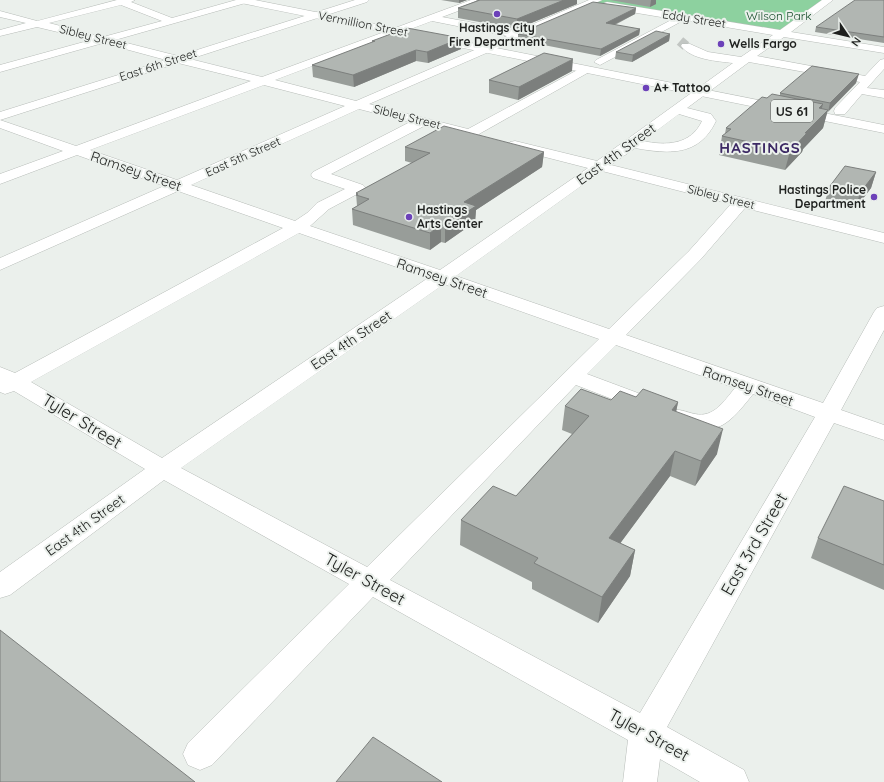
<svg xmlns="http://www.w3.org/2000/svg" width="884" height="782" viewBox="0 0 884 782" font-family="Quicksand,sans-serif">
  <rect width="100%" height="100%" fill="#ebf0ec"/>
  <path fill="#8dd19f" d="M597,0h231l-45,33 -192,-31z"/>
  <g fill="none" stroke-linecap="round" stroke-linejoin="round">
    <path stroke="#c2c6c3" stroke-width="10" stroke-dasharray="10 5" stroke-linecap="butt" d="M680,41l6,5"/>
    <defs>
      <path id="minor" d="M117,0h18l-4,2 41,16 64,-18h15l-2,2 -134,38 63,16 177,-56h14l-2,2 -177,57 72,18 209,-77h13l-2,2 -40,15 75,14 72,-31h13l-79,37 -154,67 99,25 115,-62h8l2,2 -2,2 -112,63 -2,3 -5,1 -48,-12 -93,48 32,11 3,3 -3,3 -34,18 -19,17 130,44 148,-102 -78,-20 -2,-3 2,-3 5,-1 82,20 136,-98c-16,-2 -41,-3 -52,-17l1,-2h8l18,8 33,5 32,-22 -89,-15 -84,45 -6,-3 2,-2 77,-41 -66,-11 -3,-1 -2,-2 2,-2 3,-1 173,28 42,-30h11l-42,32 93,15v6l-100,-16 -27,19 108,20 15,-16 4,-1v10l-17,19 17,2v8l-22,-4 -17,20h-10l-1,-3 1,-3 25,-26 -111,-20 -62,46 24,6 5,7c-17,36 -48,33 -81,27l-24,17 273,68v10l-139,-35 -44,51 -75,76 197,68 51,-91 3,-4 7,-2v24l-43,80 43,15v15l-50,-17 -167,304 77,43 5,12h-49l-40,-23 -3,23h-34l5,-42 -255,-143 -161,168 -12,5 -12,-5 -5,-11 5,-11 161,-159 -185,-104 -154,115 -10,3v-26l145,-103 -131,-78 -9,3 -5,-2v-25l15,6 268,-145 -105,-37 -178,79v-12l164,-72 -87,-31 -77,29v-10l63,-23 -63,-23v-8l76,26 175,-65 -73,-18 -178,57v-8l166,-52 -63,-17 -103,29v-7l91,-25 -54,-13 -37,9v-6l26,-7 -26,-6v-6l37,10zM121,5l41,16 -59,16 -54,-14zM432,21l75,15 -151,65 -81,-21zM264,85l81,21 -168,74 -87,-30zM359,109l51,13 -97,50 -2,3 2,3 32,11 -28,14 -10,10 -12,8 -104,-36zM679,114l23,7c-11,24 -36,25 -59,20zM602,171l129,33 -42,47 -80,78 -153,-53zM299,233l129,45 -266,180 -131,-76zM444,284l155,55 -232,228 -186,-99zM616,345l119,43c-11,13 -21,30 -40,26 -10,-2 -15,-6 -25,-3l-3,5 3,5c46,15 54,10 83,-27l62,23 -175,296 -250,-133 186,-195 62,24 8,2 8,-2 3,-5 -3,-5 -67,-25z"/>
      <path id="highway" d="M236,0h19l629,125v8l-643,-130z"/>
    </defs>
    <use href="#minor" stroke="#b7bcb8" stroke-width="1"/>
    <use href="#highway" stroke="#b7bcb8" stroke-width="1"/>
    <path stroke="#aaaeab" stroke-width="1" stroke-dasharray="1 1" stroke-linecap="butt" d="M760,10l19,2"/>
    <use href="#minor" fill="#fff" fill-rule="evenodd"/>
    <use href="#highway" fill="#fff" fill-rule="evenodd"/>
  </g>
  <path fill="#989d99" d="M441,0h26l-8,3z
    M477,0h100v4l-60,25 -59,-11v-10l18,-7z
    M610,0h46v4l-6,3z
    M884,0v43l-69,-11 1,-5z
    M636,8l-1,6 -20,11 25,4 -1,6 -39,21 -82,-16v-6z
    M670,34l-1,7 -37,21 -17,-3 1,-7z
    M461,38v11l-33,14 -12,-2 -62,26 -41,-10 -1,-12 60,-22v-2z
    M572,71l-54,29 -29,-7v-13z
    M856,83l-29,29 -4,16 -20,21 -1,3 -17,18 -66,-15 3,-19 3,-2 1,-6 41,-30 13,-2v-3z
    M405,147l139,5 -2,15 -66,43 -1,12 -30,21 -4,-1 -11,8 -77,-25 -1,-16 5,-3 -1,-13 56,-30 -7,-2z
    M876,172l-5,16 -16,21 -30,-8 5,-15z
    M636,397l42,5 -2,10 41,42 -22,32 -25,-10 -50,67 15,7 -5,26 -32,47 -66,-34v-7l-72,-37 1,-25 55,-24 56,-62 -10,-4 3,-24z
    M884,501v89l-73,-32 7,-20z"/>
  <path fill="#7c7f7d" d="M459,0h8l-8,3z
    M564,0h13v4l-60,25v-10z
    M651,0h5v4l-6,3z
    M636,8l-1,6 -30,15 1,-6z
    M640,29l-1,6 -39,21 1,-7z
    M670,34l-1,7 -37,21 1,-7z
    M461,38v11l-33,14 -1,-11z
    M416,50v11l-62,26 -1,-12z
    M573,59l-1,12 -54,29 1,-13z
    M859,74l-3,9 -28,29 2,-9z
    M823,104l-4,15 9,-9 -5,18 -20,21 -1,3 -17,18 5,-19 15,-18 14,-25z
    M544,152l-2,15 -66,43 -1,12 -30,21v-17l19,-24z
    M876,172l-5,16 -16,21 5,-16z
    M441,225v17l-11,8v-17z
    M678,402l-5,25 -1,-17z
    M723,429l-6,25 -22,32 6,-25z
    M675,451l-5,25 -65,88 4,-26z
    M635,550l-5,26 -32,47 4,-26z"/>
  <path fill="#b1b6b2" stroke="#7c7f7d" d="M480,0h84l-47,19 -59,-11z
    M855,0h29v37l-68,-10z
    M593,2l43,6 -30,15 34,6 -39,20 -83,-15z
    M407,28l54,10 -34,14 -11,-2 -63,25 -41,-10 63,-24h-3z
    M656,31l14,3 -37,21 -17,-3z
    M544,53l29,6 -54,28 -30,-7z
    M812,66l47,8 -29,29 -50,-10z
    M772,94l51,10 -4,4 9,2 -23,23h2l-17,18 -68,-15 9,-7 -5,-1 36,-31 5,1z
    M444,126l100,26 -80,50 12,4 -31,20 -4,-1 -11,8 -78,-24 17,-10 -13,-4 2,-1 -2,-1 74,-40 -25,-6z
    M845,166l31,6 -16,21 -30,-7z
    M581,389l30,11 9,-9 16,6 7,-8 35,13 -6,8 51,19 -22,32 -26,-10 -66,87 26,12 -33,47 -68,-34 4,-5 -77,-38 32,-34 23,10 73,-80 -24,-10z
    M844,486l40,15v64l-66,-27z
    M0,630l195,152h-195z
    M373,737l69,45h-106z"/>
  <g fill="#6c41b9" stroke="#ebf0ec" stroke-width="1.5">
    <circle cx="497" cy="14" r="4"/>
    <circle cx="721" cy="44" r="4"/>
    <circle cx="646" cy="88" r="4"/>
    <circle cx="874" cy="197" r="4"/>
    <circle cx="409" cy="217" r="4"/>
  </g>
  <g text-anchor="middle" stroke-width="4" stroke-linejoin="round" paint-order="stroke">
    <g font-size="12" fill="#154b29" stroke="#ebf0ec">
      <text x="779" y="20">Wilson Park</text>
    </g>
    <g font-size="12" fill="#1e201e" stroke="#ebf0ec">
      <text transform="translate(694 19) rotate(9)" y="4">Eddy Street</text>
      <text transform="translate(363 24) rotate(11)" y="4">Vermillion Street</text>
      <text transform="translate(93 37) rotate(14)" y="4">Sibley Street</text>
      <text transform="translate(158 65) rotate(-18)" y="4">East 6th Street</text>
      <text transform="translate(407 117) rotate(14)" y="4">Sibley Street</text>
      <text transform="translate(243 157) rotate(-24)" y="4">East 5th Street</text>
      <text transform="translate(721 197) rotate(14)" y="4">Sibley Street</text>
    </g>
    <g font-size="12" font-weight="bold" fill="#1e201e" stroke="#ebf0ec" text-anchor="start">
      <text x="497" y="32" text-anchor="middle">Hastings City<tspan x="497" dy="14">Fire Department</tspan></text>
      <text x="729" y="48">Wells Fargo</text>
      <text x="654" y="92">A+ Tattoo</text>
      <text x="866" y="194" text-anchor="end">Hastings Police<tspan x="866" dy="14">Department</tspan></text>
      <text x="417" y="214">Hastings<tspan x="417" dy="14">Arts Center</tspan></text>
    </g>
    <rect fill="#ebf0ec" stroke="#5c5e5c" stroke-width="1" x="771" y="100" width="42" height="22" rx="3"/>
    <g font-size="13" font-weight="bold" fill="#1e201e">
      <text x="792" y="116">US 61</text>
    </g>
    <g font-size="14" fill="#1e201e" stroke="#ebf0ec">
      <text transform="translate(616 154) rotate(-36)" y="5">East 4th Street</text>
      <text transform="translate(136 171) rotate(19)" y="5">Ramsey Street</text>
      <text transform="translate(442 278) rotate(19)" y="5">Ramsey Street</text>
      <text transform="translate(351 340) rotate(-34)" y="5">East 4th Street</text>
      <text transform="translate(748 386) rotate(19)" y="5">Ramsey Street</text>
      <text transform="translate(85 525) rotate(-36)" y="5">East 4th Street</text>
    </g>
    <g font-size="15" font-weight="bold" letter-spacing="1" fill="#3c2964" stroke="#ebf0ec">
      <text x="760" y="153">HASTINGS</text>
    </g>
    <g font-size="17" fill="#1e201e" stroke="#ebf0ec">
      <text transform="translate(82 421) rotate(31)" y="6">Tyler Street</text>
      <text transform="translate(754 544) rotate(-60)" y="6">East 3rd Street</text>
      <text transform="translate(365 579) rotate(29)" y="6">Tyler Street</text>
      <text transform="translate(649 735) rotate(29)" y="6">Tyler Street</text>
    </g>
  </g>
  <g transform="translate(848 36) rotate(125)" stroke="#ebf0ec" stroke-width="3" paint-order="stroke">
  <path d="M0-3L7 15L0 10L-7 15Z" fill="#1e201e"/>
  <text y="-6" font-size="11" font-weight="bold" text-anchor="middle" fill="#1e201e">N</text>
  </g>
</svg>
